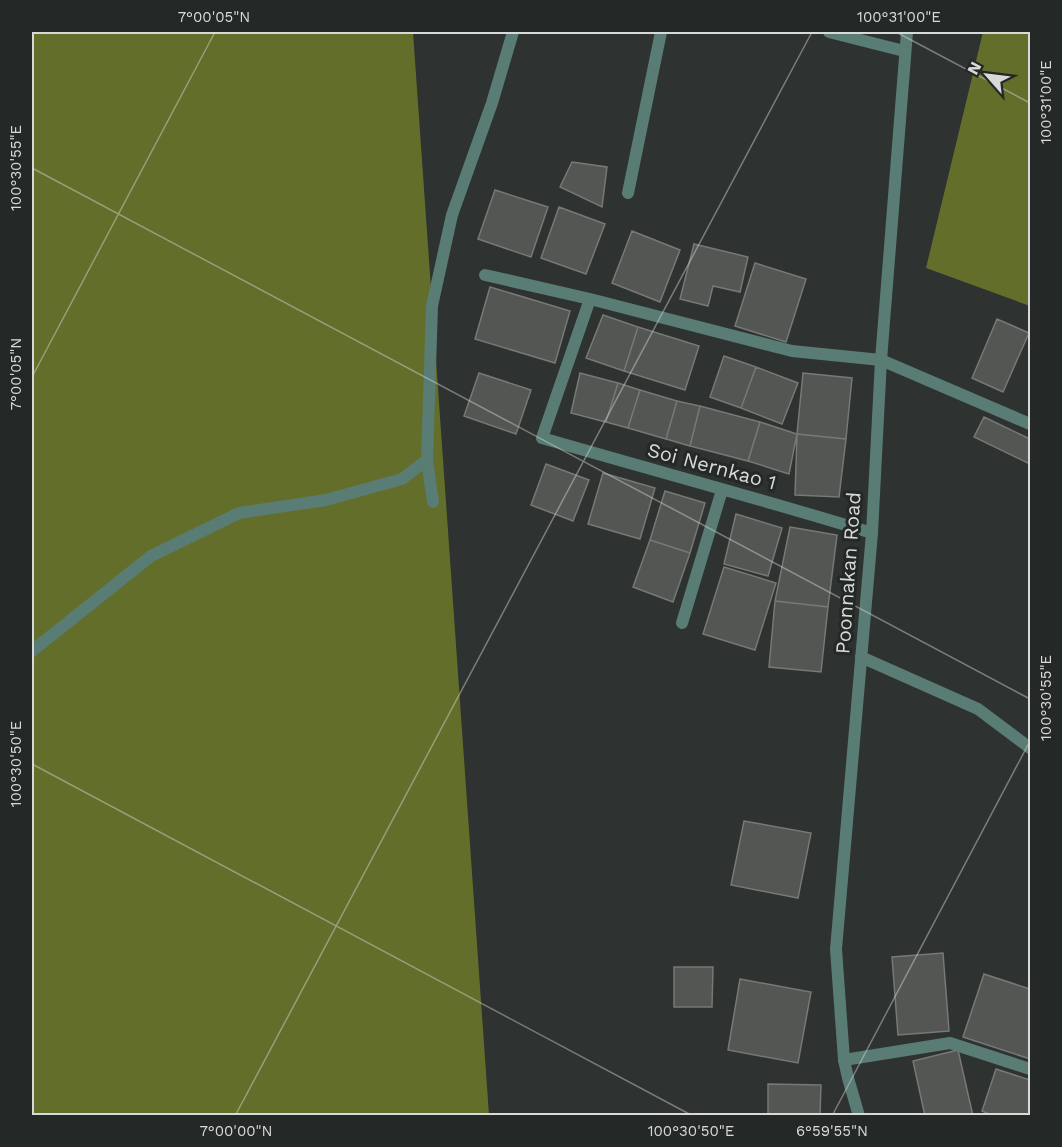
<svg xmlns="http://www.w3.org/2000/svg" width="1062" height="1147" viewBox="0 0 1062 1147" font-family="'Work Sans',sans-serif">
  <rect width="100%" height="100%" fill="#2e3230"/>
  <path fill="#636e2b" d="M32,32h381l76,1083h-457z
    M983,32h47v274l-104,-38z"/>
  <path fill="#535652" stroke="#767975" stroke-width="1.5" d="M572,162l35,5 -5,40 -42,-20z
    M495,190l53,17 -17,50 -53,-18z
    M559,207l46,17 -19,50 -45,-16z
    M632,231l48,19 -20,52 -48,-19z
    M694,244l54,13 -8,35 -27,-6 -5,20 -28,-7z
    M755,263l51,16 -20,63 -51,-16z
    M490,287l80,24 -15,52 -80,-24z
    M603,315l35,12 -14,44 -38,-13z
    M997,319l32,14 -26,59 -31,-14z
    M638,327l61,19 -14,44 -61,-19z
    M724,356l32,11 -15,41 -31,-11z
    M756,367l42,16 -16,41 -41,-16z
    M479,373l52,17 -15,44 -52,-18z
    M580,373l38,10 -12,39 -35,-9z
    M803,373l49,5 -6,61 -49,-5z
    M618,383l22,7 -12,38 -22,-6z
    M640,390l37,11 -11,38 -38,-11z
    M677,401l23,5 -10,40 -24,-7z
    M700,406l60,16 -12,39 -58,-15z
    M984,417l46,22v25l-56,-27z
    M760,422l37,12 -8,40 -41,-13z
    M797,434l49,5 -7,58 -44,-2z
    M546,464l43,16 -16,41 -42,-16z
    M603,473l52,15 -15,51 -52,-15z
    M665,491l40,12 -15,50 -40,-13z
    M736,514l46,14 -14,48 -44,-12z
    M790,527l47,8 -9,72 -53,-6z
    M650,540l40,13 -17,49 -40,-15z
    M724,567l52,16 -21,67 -52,-16z
    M775,601l53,6 -7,65 -52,-5z
    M744,821l67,12 -13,65 -67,-13z
    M943,953l6,78 -51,4 -6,-78z
    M674,967h39l-1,40h-38z
    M984,974l46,15v70l-67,-22z
    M740,979l71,13 -13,71 -70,-13z
    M958,1050l15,66h-48l-12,-55z
    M996,1069l34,11v36h-36l-12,-5z
    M768,1084l53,1 -1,31h-52z"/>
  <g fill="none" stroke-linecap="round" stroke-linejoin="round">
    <path stroke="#597c74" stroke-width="12" d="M829,32l75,19
      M628,193l33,-161
      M485,275l105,24 202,52 89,9 149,64
      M590,299l-48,139c110,32 220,61 330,95
      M433,502l-6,-42 5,-154 20,-91 40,-112 21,-71
      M682,623l40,-133
      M32,651l119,-95 88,-43 87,-13 76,-21 25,-19
      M861,657l117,52 52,39
      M844,1060l106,-17 80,26"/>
    <path stroke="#597c74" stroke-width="12" d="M859,1116l-11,-38 -4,-18 -8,-111 36,-416 9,-173 26,-328"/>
  </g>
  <path fill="none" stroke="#d7dad8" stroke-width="1.5" stroke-opacity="0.45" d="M896,32l134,71M32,168l998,531M32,377l183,-345M32,764l661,352M235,1116l577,-1084M832,1116l198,-375"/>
  <g text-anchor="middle" stroke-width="6" stroke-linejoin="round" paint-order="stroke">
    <g font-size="20" fill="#d7dad8" stroke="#242826">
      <text transform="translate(712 466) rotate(15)" y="7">Soi Nernkao 1</text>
      <text transform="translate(848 573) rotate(-86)" y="7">Poonnakan Road</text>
    </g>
  </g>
  <rect width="1062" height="1147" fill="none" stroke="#242826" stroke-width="66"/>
  <g transform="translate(987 75) rotate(298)" stroke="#242826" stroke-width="4.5" paint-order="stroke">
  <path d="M0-4.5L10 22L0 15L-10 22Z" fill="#d7dad8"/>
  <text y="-9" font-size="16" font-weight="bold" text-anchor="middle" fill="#d7dad8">N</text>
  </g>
  <rect x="33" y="33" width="996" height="1081" fill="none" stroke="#d7dad8" stroke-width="2"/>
  <g font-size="15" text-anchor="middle" fill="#d7dad8">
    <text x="214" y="22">7°00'05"N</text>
    <text x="899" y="22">100°31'00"E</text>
    <text transform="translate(1046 102) rotate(-90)" y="5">100°31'00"E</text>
    <text transform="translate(16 168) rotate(-90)" y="5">100°30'55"E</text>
    <text transform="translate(16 374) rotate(-90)" y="5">7°00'05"N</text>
    <text transform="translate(1046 698) rotate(-90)" y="5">100°30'55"E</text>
    <text transform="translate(16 764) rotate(-90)" y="5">100°30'50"E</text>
    <text x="236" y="1136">7°00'00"N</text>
    <text x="691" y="1136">100°30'50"E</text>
    <text x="832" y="1136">6°59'55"N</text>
  </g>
</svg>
